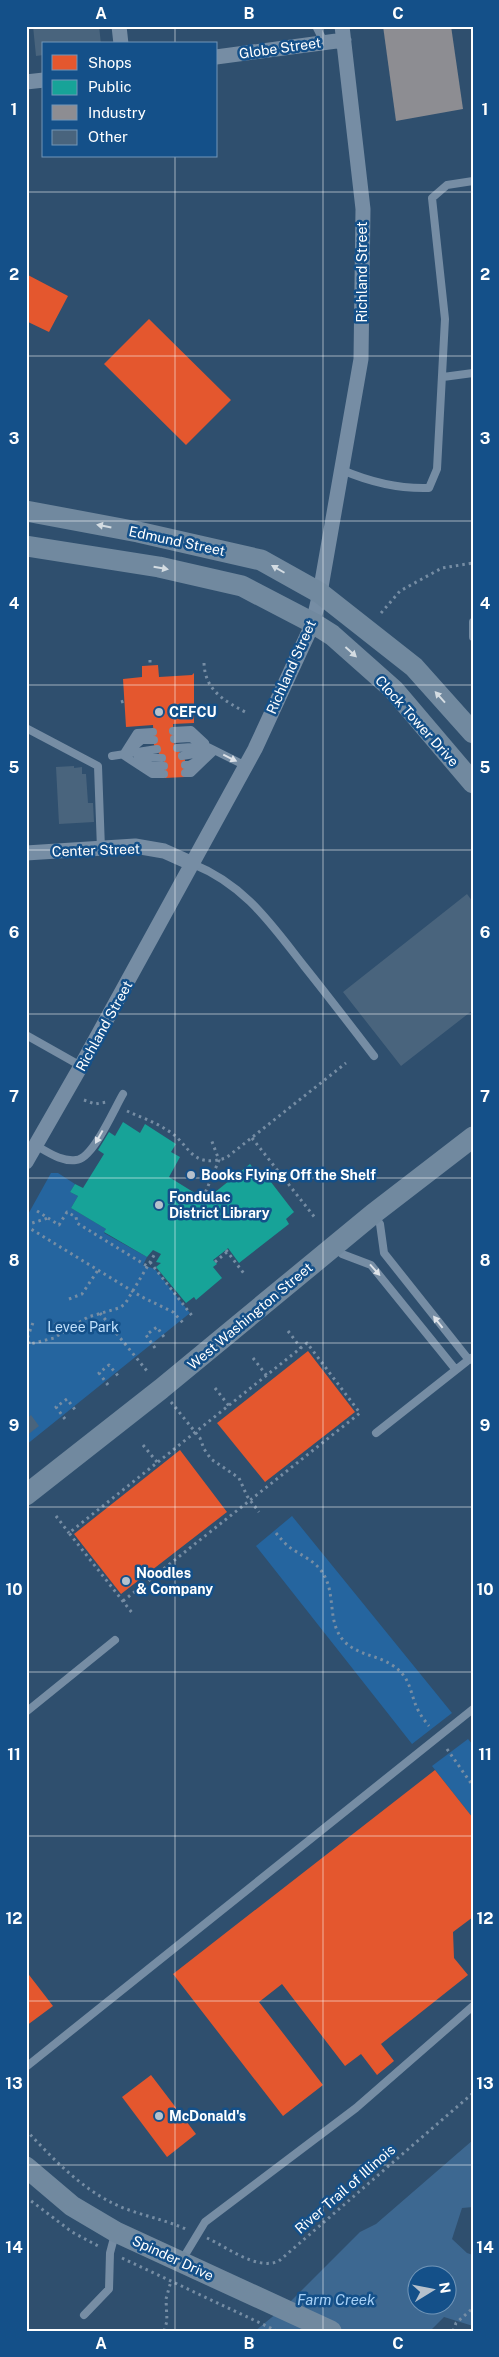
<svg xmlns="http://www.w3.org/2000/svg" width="499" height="2357" viewBox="0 0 499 2357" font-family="'Public Sans',sans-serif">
  <rect width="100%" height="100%" fill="#2f4f6e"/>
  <path fill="#25659f" d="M51,1173h7l17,11 -5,8 8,4 -7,12 35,21 -2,4 43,24 -4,8 12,4 35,44 -164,132v-227z
    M292,1516l160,197 -40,31 -156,-198z
    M468,1739l5,6v73l-41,-52z"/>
  <path fill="#3d6891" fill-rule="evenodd" d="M473,2140v67l-11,1 -10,31 15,14 6,2v71l-29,-9 -14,14h-175l33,-27 72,-72 16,-8zM416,2274h30v30h-30z"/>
  <path fill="#e4572e" d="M26,274l42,22 -19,36 -23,-11z
    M149,319l82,81 -45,45 -82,-81z
    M158,665l1,12 33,-2 2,-2v50l-21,1 1,20 11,16v17l-20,1 -1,-16 -10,-17 -1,-20 -27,2 -3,-48 19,-2v-11z
    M308,1351l47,61 -90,70 -48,-59z
    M180,1450l47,62 -106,82 -47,-60z
    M435,1770l38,48v99l-20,15 1,26 14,17 -87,69 13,17 -17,14 -16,-21 -16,12 -63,-82 -23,18 64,83 -40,31 -110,-142z
    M26,1971l27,35 -27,20z
    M151,2075l45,59 -29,23 -45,-60z"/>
  <path fill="#17a398" d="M123,1122l17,11 5,-9 31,20 -5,8 9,5 -11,20 37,23 6,-8 2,1 36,-29 10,13 4,-4 30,39 -8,7 3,5 -50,39 -11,-15 -2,2 -13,10 4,4 -4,3 9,11 -26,22 -2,-3 -8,6 -30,-36 5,-4 -5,-1 5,-8 -8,-4 -6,7 -43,-25 2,-3 -35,-21 7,-12 -8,-4 5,-8 8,4 21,-34 -6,-4 11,-18 6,4z"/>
  <path fill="#8d8d92" d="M383,26h68l12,83 -67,12z"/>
  <path fill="#49647d" d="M33,26h66l2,18h-57v11l-8,1z
    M74,766v2l8,-1v7h4l2,29h5l1,19 -35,2 -3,-57z
    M467,894l6,8v108l-72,56 -58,-74z
    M31,1415l8,11 -13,10v-17z"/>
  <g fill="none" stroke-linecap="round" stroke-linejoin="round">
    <path stroke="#768da4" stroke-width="3" stroke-dasharray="2.5 4" stroke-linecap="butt" d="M381,613l19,-22 42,-23 31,-5
      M150,660v6
      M204,663c1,28 21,38 43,50
      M121,702l3,-1
      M84,1100l11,4 12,-2
      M127,1111c13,6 28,11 40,19 24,14 22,39 59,28l120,-95
      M252,1138l64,81
      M203,1198l16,-38 -8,-21
      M37,1211l22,14 8,-13 9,5 1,6 70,43
      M26,1225l22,-7
      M26,1226l116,71 31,15 12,13
      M226,1250l19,25
      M150,1262l43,55
      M215,1262l12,-10
      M69,1299l13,-5 16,-24
      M100,1313l47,58
      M55,1323l6,11
      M288,1331l13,17
      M29,1344l-1,-8 6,-16
      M26,1345l28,-7 34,-21 31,-9 6,-4 31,-52
      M155,1348l-9,-13 11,-8 9,13
      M253,1358l14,18
      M108,1385l-9,-12 10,-8 10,12
      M215,1388l14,18
      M171,1402l29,36 4,11 7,10 28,19 8,18 12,16
      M65,1419l-9,-12 11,-8 9,12
      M143,1445l14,17
      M56,1516l13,17
      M276,1533c5,6 10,12 16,16 14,9 27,14 34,30 9,20 2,45 18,62 13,14 33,14 48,24 20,13 17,27 26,45 3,6 7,11 11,16
      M123,1601l237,-188 -53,-70 -238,190 64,81
      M447,1749l26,37
      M26,2130c29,31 62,66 103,80 20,7 39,11 59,20
      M26,2197l46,35 28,15
      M207,2238c20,9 50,33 72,23l194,-168
      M122,2258l155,73
      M164,2331l3,-10 -1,-22 5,-18
      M453,2331l3,-8 17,-15"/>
    <path stroke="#768da4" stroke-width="8" d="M316,26l8,16
      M443,377l30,-4
      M342,470c28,12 56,19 87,18l8,-19 8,-150 -13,-121 15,-13 26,-4
      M473,622v15
      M26,728l72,38 3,83
      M173,731l18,-1 14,13
      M174,739l16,-1 56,28
      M177,748l15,-1 15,3
      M129,751l13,-11h12
      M123,755l29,19h12
      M123,755l14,-22 16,-1
      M112,756l45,-7
      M182,756l25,-4
      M138,757l24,1
      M139,761l12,5h13
      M185,765h4l15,-8
      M185,773h6l23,-22
      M193,864c52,21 78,60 111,102 24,30 47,60 70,90
      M26,1035l55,31
      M35,1145c13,7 26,17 41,15 17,-1 38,-51 47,-66
      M373,1214l7,10 4,29 85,107
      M336,1248l6,6 29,11 85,105
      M376,1433l95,-75
      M26,1712l89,-72
      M26,2067l447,-358
      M182,2260l23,-38 151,-114 117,-102
      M84,2315l25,-26 1,-36 5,-19"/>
    <path stroke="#768da4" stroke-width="15" d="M119,26l2,18
      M216,57l128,-17
      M26,82l18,-2
      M26,853l109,-7 29,5 29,13
      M26,1162l55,-96 174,-317 58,-126 7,-30 41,-234 2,-150 -21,-183"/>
    <path stroke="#71899f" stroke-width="21" d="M26,511l112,21 123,28 59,33 94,74 59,66
      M26,546l133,21 83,19 71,37 19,12 62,55 79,93
      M26,1495l135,-106 212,-175 100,-77
      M26,2167l46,39 44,26 215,99"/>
  </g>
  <defs><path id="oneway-solid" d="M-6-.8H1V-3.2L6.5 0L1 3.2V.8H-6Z" transform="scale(1.25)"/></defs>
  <g fill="#d4dce2">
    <use href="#oneway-solid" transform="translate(104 526) rotate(-169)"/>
    <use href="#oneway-solid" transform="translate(161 568) rotate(10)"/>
    <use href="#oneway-solid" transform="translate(278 569) rotate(-150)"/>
    <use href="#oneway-solid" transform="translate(351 652) rotate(42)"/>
    <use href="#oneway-solid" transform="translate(440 697) rotate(-132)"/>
  </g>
  <g fill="#dde2e8">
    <use href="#oneway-solid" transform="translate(230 758) rotate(26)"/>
    <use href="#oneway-solid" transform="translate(99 1137) rotate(119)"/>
    <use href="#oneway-solid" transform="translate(375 1270) rotate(48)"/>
    <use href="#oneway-solid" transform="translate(438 1322) rotate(-128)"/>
  </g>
  <path fill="none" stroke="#fff" stroke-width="1" stroke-opacity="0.55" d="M175,26v18M323,26v2305M175,156v2175M26,192h447M26,356h447M26,521h447M26,685h447M26,850h447M26,1014h447M26,1178h447M26,1343h447M26,1507h447M26,1672h447M26,1836h447M26,2001h447M26,2165h447"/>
  <g fill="#b6c1cc" stroke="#145089" stroke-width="2">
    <circle cx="159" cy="712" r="5"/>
    <circle cx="191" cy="1175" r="5"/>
    <circle cx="159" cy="1205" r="5"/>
    <circle cx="126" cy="1581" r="5"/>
    <circle cx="159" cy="2116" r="5"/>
  </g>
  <g text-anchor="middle" stroke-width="5" stroke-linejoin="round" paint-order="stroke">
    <g font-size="14" fill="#fff" stroke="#145089">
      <text transform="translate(280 48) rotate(-8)" y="5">Globe Street</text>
      <text transform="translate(362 272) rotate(-90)" y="5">Richland Street</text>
      <text transform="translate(177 541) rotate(12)" y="5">Edmund Street</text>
      <text transform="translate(291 667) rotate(-66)" y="5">Richland Street</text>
      <text transform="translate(417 721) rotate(48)" y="5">Clock Tower Drive</text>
      <text transform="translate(96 850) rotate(-2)" y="5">Center Street</text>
      <text transform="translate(104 1026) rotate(-61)" y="5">Richland Street</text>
      <text transform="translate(250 1316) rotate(-40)" y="5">West Washington Street</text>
      <text transform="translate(345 2189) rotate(-41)" y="5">River Trail of Illinois</text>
      <text transform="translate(173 2258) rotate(25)" y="5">Spinder Drive</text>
    </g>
    <g font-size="14" font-weight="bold" fill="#fff" stroke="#145089" text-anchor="start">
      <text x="169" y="717">CEFCU</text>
      <text x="201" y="1180">Books Flying Off the Shelf</text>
      <text x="169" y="1202">Fondulac<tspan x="169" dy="16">District Library</tspan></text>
      <text x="136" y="1578">Noodles<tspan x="136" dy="16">&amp; Company</tspan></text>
      <text x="169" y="2121">McDonald's</text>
    </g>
    <g font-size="14" fill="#c1e0fb" stroke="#145089">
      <text x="83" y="1332">Levee Park</text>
    </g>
    <g font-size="15" font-style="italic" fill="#a7d1f7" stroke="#145089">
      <text x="336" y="2305">Farm Creek</text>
    </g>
  </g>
  <rect width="499" height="2357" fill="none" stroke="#145089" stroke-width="55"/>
  <rect x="42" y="42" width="175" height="115" fill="#145089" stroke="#7296b8"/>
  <rect x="52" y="55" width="25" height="15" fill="#e4572e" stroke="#7296b8"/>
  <text x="88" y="68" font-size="15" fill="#ffffff">Shops</text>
  <rect x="52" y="80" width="25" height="15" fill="#17a398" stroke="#7296b8"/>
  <text x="88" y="92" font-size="15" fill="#ffffff">Public</text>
  <rect x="52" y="105" width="25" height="15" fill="#8d8d92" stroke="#7296b8"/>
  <text x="88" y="118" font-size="15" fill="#ffffff">Industry</text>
  <rect x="52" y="130" width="25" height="15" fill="#49647d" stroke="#7296b8"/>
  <text x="88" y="142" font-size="15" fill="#ffffff">Other</text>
  <g transform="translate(432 2290) rotate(80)"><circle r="24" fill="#145089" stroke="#7296b8"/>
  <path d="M0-4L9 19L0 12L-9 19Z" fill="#b6c1cc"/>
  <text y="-8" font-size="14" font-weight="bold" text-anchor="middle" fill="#ffffff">N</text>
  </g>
  <rect x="28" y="28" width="444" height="2302" fill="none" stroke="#fff" stroke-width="2"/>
  <g font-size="16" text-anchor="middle" font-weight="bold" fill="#fff">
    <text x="101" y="19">A</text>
    <text x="249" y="19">B</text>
    <text x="398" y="19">C</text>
    <text x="14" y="115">1</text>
    <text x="485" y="115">1</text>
    <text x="14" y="280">2</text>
    <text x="485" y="280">2</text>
    <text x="14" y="444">3</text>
    <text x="485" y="444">3</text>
    <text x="14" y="609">4</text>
    <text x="485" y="609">4</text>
    <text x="14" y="773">5</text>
    <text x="485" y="773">5</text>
    <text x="14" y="938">6</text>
    <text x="485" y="938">6</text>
    <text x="14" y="1102">7</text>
    <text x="485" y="1102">7</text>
    <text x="14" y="1266">8</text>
    <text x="485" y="1266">8</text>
    <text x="14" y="1431">9</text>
    <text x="485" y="1431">9</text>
    <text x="14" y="1595">10</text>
    <text x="485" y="1595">10</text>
    <text x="14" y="1760">11</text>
    <text x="485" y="1760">11</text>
    <text x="14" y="1924">12</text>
    <text x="485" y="1924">12</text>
    <text x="14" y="2089">13</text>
    <text x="485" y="2089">13</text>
    <text x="14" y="2253">14</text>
    <text x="485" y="2253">14</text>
    <text x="101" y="2349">A</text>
    <text x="249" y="2349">B</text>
    <text x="398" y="2349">C</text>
  </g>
</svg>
